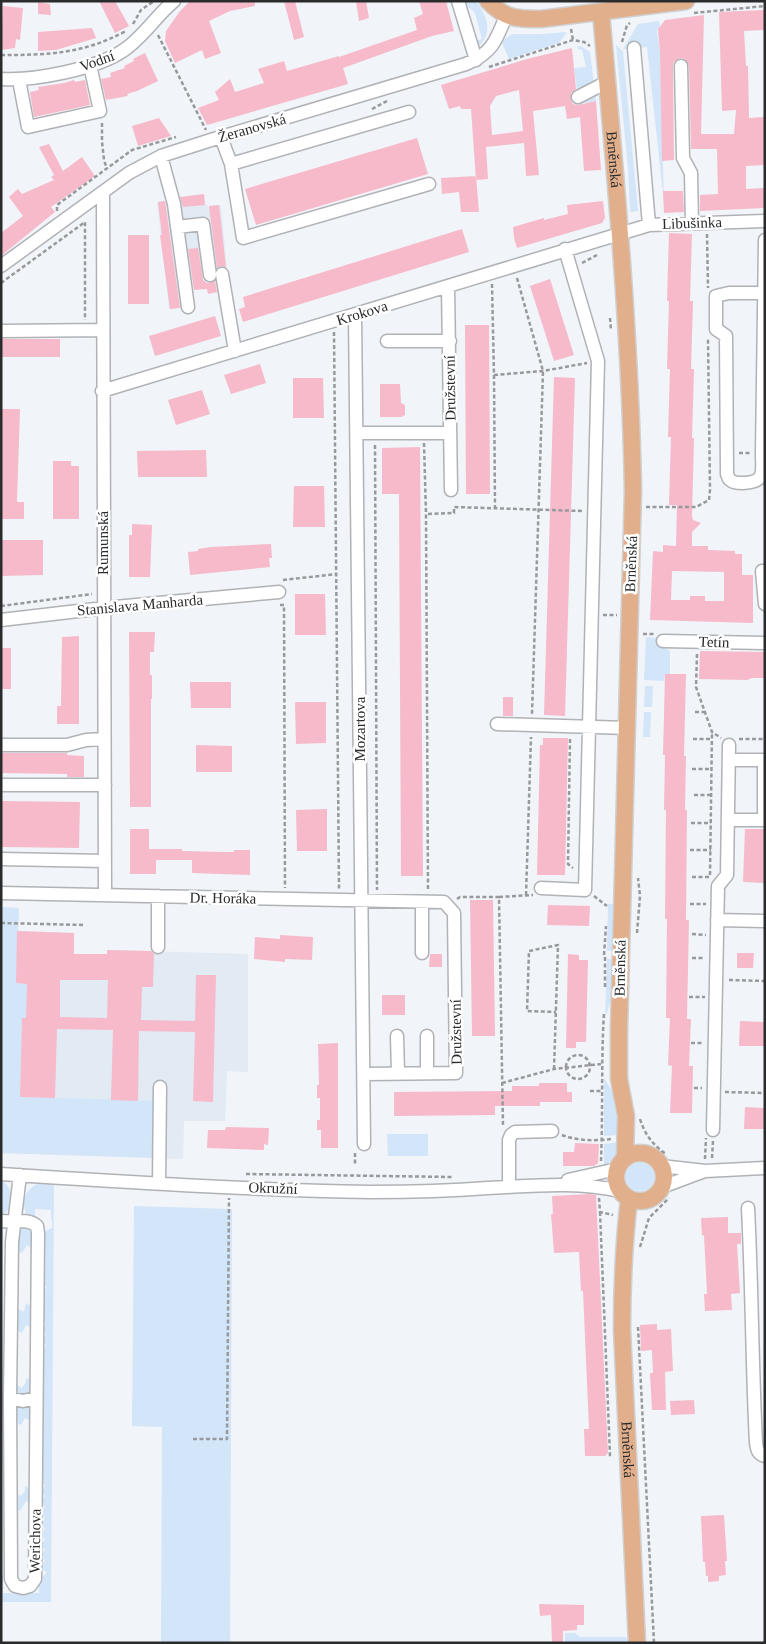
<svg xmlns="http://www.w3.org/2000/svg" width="766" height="1644" viewBox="0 0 766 1644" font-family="Georgia,serif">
  <rect width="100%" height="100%" fill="#f1f4f8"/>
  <path fill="#e2eaf4" d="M204,195l1,9 4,3 12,-2 6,65 -35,10 3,26 -26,3 -12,-107 11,-1 11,-4z
    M1,907l18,1 -1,23 56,2v21h33v-4l141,4v118l-21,-1 -2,50h-41l-1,38 -182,-6z"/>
  <path fill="#d3e5f8" d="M462,1h14c11,15 18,31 2,46l-4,-6 8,-2 -7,-26z
    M659,21l1,5 -3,5 3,21 4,151 -17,-156 -24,2 15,-25z
    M567,32l-8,11 -50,16 -7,-16 2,-4 8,-5h31z
    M616,45l7,6 15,160 -8,1 -2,-44z
    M581,46l9,6 6,49 -17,3 -5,-36 12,-1 -4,-17 -4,-1 -1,-2z
    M646,637l13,1v9h5l6,4v23h-5l-1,7 -20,-1z
    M645,686h8l-1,21h-8z
    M644,712h7l-1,25h-7z
    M608,904h6l-2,47h-5z
    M1,907l18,1 -3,75 11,1 -1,34h-4l-2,79 140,4 -1,57 -158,-5z
    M607,959h6l-2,41 -6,19z
    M604,1078l8,13 7,44 -15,1z
    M387,1134h41v22h-40z
    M620,1142c-2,12 -4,18 -16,23v-21z
    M626 1177a14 14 0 1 1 28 0a14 14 0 1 1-28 0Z
    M1,1180c12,7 10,17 9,29l-8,6z
    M42,1182l12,1 -3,419h-50v-29h2v20h36v-12l8,-9 -7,-4 5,-8 -5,-3 5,-8 -5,-3 5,-7 -5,-3 5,-8 -4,-3 4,-8 -4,-3 4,-8 -4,-3 4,-8 -4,-2 4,-8 -4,-3 1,-129 4,-8 -4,-3 4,-8 -5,-3 5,-8 -4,-2v-26l5,-8 -5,-3 4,-7 -4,-3 4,-8 -4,-3 4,-7 -4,-3 4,-8 -4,-3 2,-10 8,-4v-9h-1v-9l-16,-1v9l-8,-3c-8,-14 0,-28 15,-33z
    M134,1206l98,3 -2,434h-69l1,-216 -30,-1z
    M24,1228l7,2 4,20 -8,-5 -5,8 -7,-4 2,-17z
    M26,1303l8,5 1,22 -9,-5 -4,8 -7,-4v-22l9,5z
    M26,1378l7,4 -1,11 -6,3 -8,-2 -3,-10 7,4 4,-6z
    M15,1405l7,3 12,-3v18l-9,-5 -4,7 -6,-3z
    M25,1486l7,4 1,15 -7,-4 -6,10 -6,-4v-15l7,4 4,-5z
    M565,1633h10l5,4h46l3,6h-64z"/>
  <path fill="#f6bacb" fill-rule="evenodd" d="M99,1h16l14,25 -14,7z
    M190,1h65v5l-25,5 -21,10 12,32 -16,6 -3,-9 -27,13 -10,-22 1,-10 14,-20z
    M284,1h11l9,36 -10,3z
    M356,1h10l3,17 -10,3z
    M419,1h27l8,30 -22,5 -89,32 5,16 -141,41 -9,-17 21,-8 -4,-8 15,-13 5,13 29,-9 -6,-14 26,-8 3,10 52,-15v1l78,-27 -3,-12 9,-4z
    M38,2l12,2 1,11 -13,-1z
    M3,6l20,2 -3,32 -4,-1 -1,9 -14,2z
    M765,10v20l-21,1 2,35h2l1,52 16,-1v48l-19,1v23l19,-1v20l-65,3v-16l18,-1 -1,-45h-26l-2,-83 -4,-7 -5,-1 -6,4 -1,4 1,94 -12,1 -2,-109 -2,-23 7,-9 39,-5 -3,119h33l2,-24 -14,1 -3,-99z
    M92,28l4,10 -40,12 -18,1v-19z
    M572,48l4,41 -5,4v7l2,4 5,1 18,-4 5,69 -17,1 -4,-54 -13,2 -2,-13 -32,5 6,64 -13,1 -2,-33 -38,4 2,32 -12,1 -5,-71h-10l-1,-3 -11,3 -8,-24 86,-26zM519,90l4,41 -31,4 -2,-29 6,-10z
    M145,53l13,28 -21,10 -10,3 1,2 -22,4 -5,-21 10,-2 -1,-4 15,-5 -1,-2 10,-5 -1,-2z
    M74,80l1,2 10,-2 5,25 -56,12 -4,-25 9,-2 -1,-3 26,-4z
    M159,118l12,18 -33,10 -6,-20z
    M417,138l11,36 -172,51 -11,-36z
    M49,144l14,27 19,-14 13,19 -44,31 4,5 -54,44v-23l22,-17 -14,-19 9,-8 4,5 32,-14 -3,-3 3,-2 -15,-28z
    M476,176l3,36h-18l-2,-20 -17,2 -1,-16z
    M663,191h20l1,21 -20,1z
    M204,194l1,11 -22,2 -3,-10z
    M165,201l15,107 -10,1 -10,-74h2l-4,-33z
    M603,201l2,17 -3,5 -85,25 -3,-10 -1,-11 31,-9v2l24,-6 -1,-9z
    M219,205l7,62 -5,-1 -4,2 -8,-62z
    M462,229l7,23 -226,70 -4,-13 6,-2 -2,-10z
    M669,233l23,1 -2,67h3l-2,68h3l-2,69h2l-2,78 1,4 8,3 -9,9v14h16v4l27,1v3h7v21h11v48l-103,-3 3,-69 10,1v-7l13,1 1,-41h-8l2,-68h-3l2,-68h-3l2,-68h-2zM672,571l52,1v29h-19v-5h-15v4h-19z
    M128,235h21v69h-21z
    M198,248l5,32 4,3 8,-2 2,11 -9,2 -1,-5 -13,1 -6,-41z
    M550,279l24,76 -20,6 -24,-75z
    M215,316l6,20 -66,20 -6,-20z
    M465,325h24l1,169h-24z
    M1,339h59v18h-59z
    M260,364l6,19 -35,11 -7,-19z
    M554,377l21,1 -10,338 -21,-1z
    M293,378h30l1,40h-31z
    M380,384h20l1,19 4,2v10l-4,2h-21z
    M202,390l8,24 -34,11 -8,-25z
    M1,409h19l-3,93h7v17h-23z
    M420,447l3,429h-22l-2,-382h-17v-46z
    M206,450l1,27h-69l-1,-26z
    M53,461h18v5h8v53h-26z
    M294,486h30l1,41h-32z
    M132,524l20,1 -2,52h-21v-42h3z
    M1,540h42v35l-42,1z
    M271,544l1,14h-3l1,9 -80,8 -2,-23 10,-1v-2l13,-2z
    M295,594h30l1,41h-31z
    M129,632h26l-1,20h-4v23h2v24h-1v108h-21z
    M79,636v88h-22v-18h4l1,-69z
    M1,648h10v41h-10z
    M700,651l65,1v26h-13l-5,2 -48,-1z
    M665,674h21l-2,82h2l-1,54h2l-1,110h3l-2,99h4l-2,47h4l-1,47h-22l2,-47 -4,-1 2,-47h-4l1,-99h-2l1,-109h-2l1,-55h-2z
    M190,682h41v26h-40z
    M503,697h10v19h-10z
    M295,702h31v41l-30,1z
    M543,738h25l-3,137h-28l3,-130h3z
    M196,745l36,1v26h-36z
    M1,753h66v2l17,1v21h-17v-3l-66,-1z
    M1,801l79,1 -1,46 -78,-1z
    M327,809v42h-30l-1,-41z
    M130,829h19v20h33v2l42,1h10v-2h16v25l-58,-2v-13h-36v14h-26z
    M745,829h20v54l-22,-1z
    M470,900h23l2,136h-23z
    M548,905l42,1 -1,20 -42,-1z
    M17,931l57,2v21h33v-4l44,1 3,3 -1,33h-11l-1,33 54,1 1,-46h20l-3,127 -20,-1 2,-69 -56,-1 -1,70 -27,-1 2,-70 -56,-1 -2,69 -35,-1 2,-79h4l1,-34 -11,-1zM60,980h48l-1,38 -47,-1z
    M280,935l33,2 -1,23 -27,-1v3l-31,-3 1,-22 25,2z
    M737,953h17l-1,15h-16z
    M430,954h12v13h-13z
    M568,954l11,1v5h9l-2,82h-10v6h-10z
    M382,995h23v20h-23z
    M740,1021l25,1v24h-26z
    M338,1043v105h-17v-18h-4v-10h3v-22h-3v-13h2l-1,-41z
    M539,1083h28v9h5v10h-32v4h-45v9l-101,1v-24l118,-1v-5h27z
    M745,1107l20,1v21h-21z
    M226,1127l43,1 -1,17 -4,-1v6l-57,-2 1,-18h17z
    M575,1143l24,1 -1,19 -4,3h-31v-14h11z
    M590,1194l6,1 12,258 -3,3h-20l-1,-27h5l-6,-138h-2l-2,-39 -25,1 -3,-39h2l-1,-18z
    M728,1217v16h13v11h-4l3,49 -9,1 1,16 -27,1 -1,-17h3l-3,-59 -2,1 -1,-18z
    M657,1324v6l14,-1 2,42 -8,1 1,38h-14l-2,-37h3l-1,-20v-3l-11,1 -1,-26z
    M694,1400l1,14 -24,1 -1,-14z
    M724,1515l3,46h-2l1,14 -7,1v5l-11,1v-6h-2l-1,-14h-2l-2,-46z
    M539,1604l45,1v20h-7v5l-14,1v12h-11l-1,-28 -11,1z"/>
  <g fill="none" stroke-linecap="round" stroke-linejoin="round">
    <defs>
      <path id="minor" d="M458,1l18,59
        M634,48l15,177
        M681,66l2,92 8,15 1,50
        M1,79c33,2 96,-10 123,-29 19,-13 32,-34 50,-49
        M19,80l9,47 72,-16 -10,-46
        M578,97l29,-15
        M221,137l10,27 12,74 186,-54
        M161,156l13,48 14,103
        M231,164l178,-52
        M103,192l2,703
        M177,227l26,-3 7,51
        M1,266l128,-93 32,-17 50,-16 255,-76c26,-11 30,-23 40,-48
        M222,274l13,77
        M448,286l3,204
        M764,293h-35l-13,3v33l10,7 1,138 2,5c4,4 8,4 14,4 23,-1 19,-10 19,-30l3,-213
        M355,314l9,830
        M1,331l102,-1
        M387,341h63
        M102,391l547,-166 116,-4
        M357,433h93
        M762,571l3,33
        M1,620l103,-12 175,-16
        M663,641l102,2
        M497,724l130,4
        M1,745h66l19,-5 18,-1
        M1,785h104
        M728,820h36v-60h-35
        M1,859l104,2
        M541,888l44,2 13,-529 -33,-112
        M1,893l443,9 10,11 2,160 -92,1
        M422,902v51
        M717,920l48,1
        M158,947v-51
        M397,1036l1,37
        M427,1036v37
        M713,1130l5,-244 9,-11 2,-130
        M661,1166l44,5 60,-3
        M1,1174c123,8 247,16 370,18 39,0 78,-1 117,-4 44,-2 88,-7 132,3
        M568,1180l49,-11
        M159,1184l1,-97
        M509,1187v-47l2,-5 4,-3 37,-1
        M662,1187l43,-16
        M748,1208c4,78 4,157 8,235 1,7 2,11 9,13
        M1,1221c12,1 27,-3 36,5l1,7 -3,346 -5,7 -7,2 -8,-2 -4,-7 -1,-181 2,-156 8,-67
        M10,1398l13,3 13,-3"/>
      <g id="major">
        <path d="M488,1c17,18 29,18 53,18l145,-18"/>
        <path id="s1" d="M601,12c14,159 29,318 32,478l-14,539v50l7,37 -1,42"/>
        <circle cx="640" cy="1177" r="24"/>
        <path id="s2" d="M629,1199c-5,43 -7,87 -7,131l15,313"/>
      </g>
    </defs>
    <use href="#minor" stroke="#b0b2b6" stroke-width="15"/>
    <use href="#major" stroke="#d0d0d1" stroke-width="19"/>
    <path stroke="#97999c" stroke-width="2.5" stroke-dasharray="4 2.5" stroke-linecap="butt" d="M694,13l71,-7
      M133,24l8,-14 13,-9
      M571,29l2,11
      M158,35l48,95
      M622,42l5,-17 3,-2
      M1,55c47,0 82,-1 125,-24
      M489,67l84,-27 11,2 6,4
      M372,109l15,-8
      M102,123v19l2,18 3,9
      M57,211v-6l75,-55 44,-13
      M707,234l1,54
      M582,263l15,-8
      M517,278l26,93 -11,343
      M1,283l84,-61v98
      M492,284l2,91 1,132
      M610,318l1,12
      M334,332l5,557
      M494,375l49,-4 44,-8
      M424,443l2,71
      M375,445l2,445
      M739,453h12
      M646,507h50l13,-7 1,-10 -2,-151
      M283,580l54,-6
      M280,605h4l1,283
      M1,606l91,-12
      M603,615h14
      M643,634h11
      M697,654l-1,33 16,45 9,6
      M695,712h10
      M570,739l-2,125 5,4
      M693,739h19
      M739,739h26
      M692,769h19
      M694,795h17
      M691,823h20
      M690,850h21
      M710,875l2,-143
      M692,877h17
      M428,889l-2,-375 28,-1v-6l128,4
      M526,895l5,-158
      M594,896l13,10
      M499,897l34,-2
      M457,899l3,-2h39l4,229
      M690,904h16
      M1,923l84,2
      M637,933l3,-37 -2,-18
      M692,934l14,1
      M604,955l2,-29
      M692,958h13
      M729,980l36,1
      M605,987v-32
      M689,997h16
      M691,1043h11
      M566 1067a12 12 0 1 1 24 0a12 12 0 1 1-24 0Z
      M554,1069l4,-124 -29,6 -2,60 29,1
      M502,1083l52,-14 47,-5
      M694,1088h8
      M590,1091h12
      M725,1092l40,1
      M640,1119c5,16 13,26 26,35
      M562,1135c15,6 34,6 49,4
      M355,1153v13
      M712,1158l1,-17
      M705,1159l1,-21
      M601,1161c2,-49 0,-99 3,-149
      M246,1174l207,3
      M599,1198l1,14 13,3
      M600,1212l10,243 -2,1
      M640,1247l9,-29 20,-20
      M638,1327l16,316
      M193,1439h34l2,-241"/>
    <use href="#minor" stroke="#fff" stroke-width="12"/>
    <use href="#major" stroke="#e1af8b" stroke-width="16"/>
  </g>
  <g text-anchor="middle" stroke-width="5" stroke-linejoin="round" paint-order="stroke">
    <g font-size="15" fill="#2a2b2c" stroke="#fff">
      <text transform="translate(97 61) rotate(-20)" y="5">Vodní</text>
      <text transform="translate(252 128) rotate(-16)" y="5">Žeranovská</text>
      <text dy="5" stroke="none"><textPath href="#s1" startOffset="148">Brněnská</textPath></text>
      <text transform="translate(692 223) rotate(-2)" y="5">Libušinka</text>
      <text transform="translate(362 313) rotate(-17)" y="5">Krokova</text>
      <text transform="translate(450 388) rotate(-91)" y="5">Družstevní</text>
      <text transform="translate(103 543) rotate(-90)" y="5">Rumunská</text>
      <text transform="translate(631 564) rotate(-88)" y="5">Brněnská</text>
      <text transform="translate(140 605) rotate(-5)" y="5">Stanislava Manharda</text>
      <text transform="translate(714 642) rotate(2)" y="5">Tetín</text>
      <text transform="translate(360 729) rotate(-90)" y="5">Mozartova</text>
      <text transform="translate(223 898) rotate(1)" y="5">Dr. Horáka</text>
      <text transform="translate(620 968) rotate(-89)" y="5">Brněnská</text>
      <text transform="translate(456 1032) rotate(-91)" y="5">Družstevní</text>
      <text transform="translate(273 1188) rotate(2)" y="5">Okružní</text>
      <text dy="5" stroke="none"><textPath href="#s2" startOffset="251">Brněnská</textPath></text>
      <text transform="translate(35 1541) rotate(-89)" y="5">Werichova</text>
    </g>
  </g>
  <rect width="766" height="1644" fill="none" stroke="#2a2b2c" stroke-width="5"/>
</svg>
